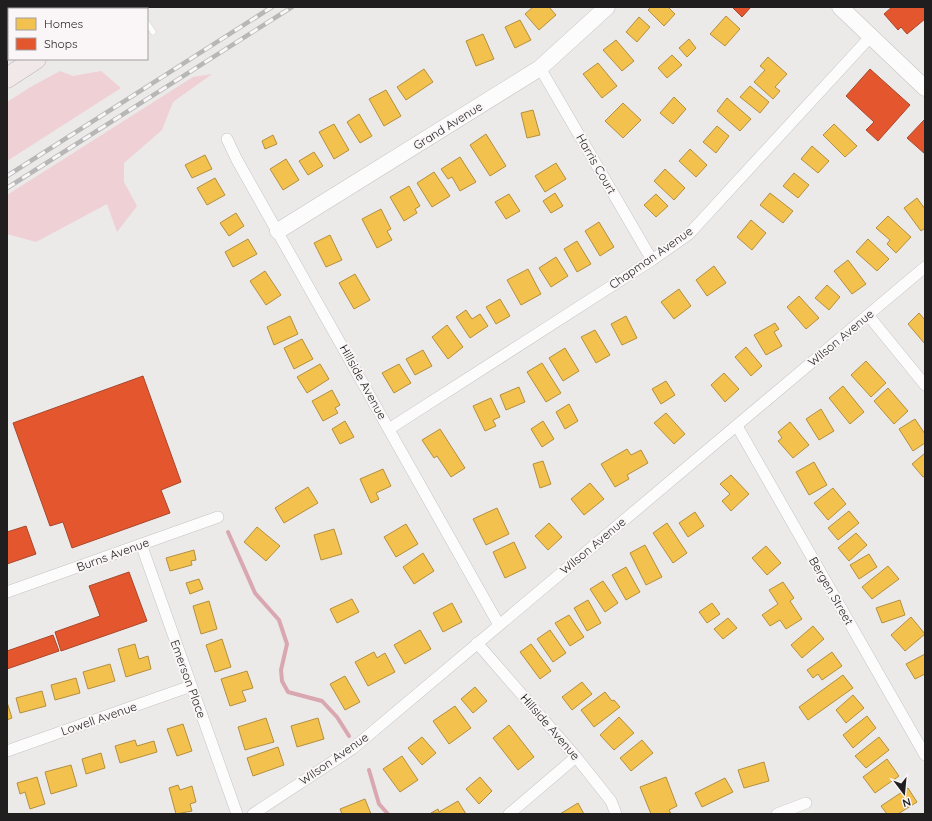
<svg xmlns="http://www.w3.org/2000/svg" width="932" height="821" viewBox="0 0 932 821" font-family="Quicksand,sans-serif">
  <rect width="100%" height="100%" fill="#ece9e9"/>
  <path fill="#efd0d5" d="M60,71l13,5 28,-5 20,17 -114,73v-59l22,-14z
    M212,74l-39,28 -11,28 -38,33v19l13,24 -20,26 -10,-28 -71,38 -29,-8v-39l186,-118z"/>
  <path fill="#f2c14e" stroke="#b39040" d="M533,7h16l7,8 -17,15 -14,-16z
    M651,7h17l7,7 -11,12 -16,-16z
    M726,16l14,13 -15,17 -15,-12z
    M639,17l11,10 -13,15 -11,-10z
    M520,20l11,20 -16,8 -10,-21z
    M483,34l11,25 -18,7 -10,-25z
    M689,39l7,9 -9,9 -8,-9z
    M616,40l18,21 -12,10 -19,-21z
    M672,55l10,10 -15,13 -9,-10z
    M768,57l19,17 -12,13 5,4 -7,8 -19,-17 11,-12 -5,-4z
    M598,63l19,23 -15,12 -19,-24z
    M424,69l9,13 -27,18 -9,-13z
    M750,86l19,16 -9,11 -20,-16z
    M386,90l15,26 -17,10 -15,-27z
    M674,97l12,12 -13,15 -13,-11z
    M727,98l24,21 -11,12 -23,-20z
    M623,103l18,17 -18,18 -18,-17z
    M533,110l7,25 -13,3 -6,-25z
    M359,114l13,22 -12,7 -13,-21z
    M334,124l15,26 -15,9 -15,-27z
    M834,124l23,22 -12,11 -22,-22z
    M717,126l12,10 -13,17 -13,-11z
    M486,134l20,32 -16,10 -20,-31z
    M273,135l4,9 -12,5 -3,-8z
    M812,146l17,15 -11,12 -17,-14z
    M690,149l17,16 -11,12 -17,-16z
    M314,152l9,14 -15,9 -9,-14z
    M205,155l7,14 -20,9 -7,-13z
    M460,157l16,25 -16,9 -8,-14 -4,2 -7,-10z
    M286,159l13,21 -16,10 -13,-21z
    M556,163l10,16 -21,13 -10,-16z
    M665,169l20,19 -11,12 -20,-19z
    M434,172l16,24 -18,11 -15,-24z
    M794,173l15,12 -11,13 -15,-12z
    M215,178l10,17 -18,10 -10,-17z
    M409,186l11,20 -5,3 2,4 -13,8 -14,-24z
    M555,193l8,13 -12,7 -8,-12z
    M770,193l23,18 -10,12 -23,-18z
    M509,194l11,17 -14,8 -11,-17z
    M656,194l12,12 -12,11 -12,-12z
    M917,198l8,11v19l-4,3 -17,-23z
    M381,209l10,20 -4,2 5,9 -15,8 -15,-29z
    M236,213l8,13 -15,10 -9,-13z
    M888,216l23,21 -15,16 -9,-9 3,-4 -14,-12z
    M751,220l15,13 -14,17 -15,-13z
    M599,222l15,25 -14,9 -15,-25z
    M330,235l12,25 -16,7 -12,-24z
    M248,239l9,15 -24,13 -8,-15z
    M868,239l21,20 -12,12 -21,-19z
    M577,241l14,23 -14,8 -13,-23z
    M556,257l12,19 -17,11 -12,-19z
    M848,260l18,24 -14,10 -18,-23z
    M714,266l12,17 -19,13 -11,-16z
    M528,269l13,25 -20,11 -14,-25z
    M265,271l16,24 -15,10 -16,-24z
    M355,274l15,26 -16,9 -15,-26z
    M827,285l13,12 -11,13 -14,-12z
    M679,289l12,17 -17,13 -13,-17z
    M799,296l20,22 -13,11 -19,-22z
    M500,299l10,17 -14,8 -10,-17z
    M466,310l6,9 8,-5 8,12 -18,12 -14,-21z
    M919,313l6,7v24l-17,-20z
    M290,316l8,18 -24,11 -7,-18z
    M626,316l11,22 -15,7 -11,-21z
    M775,323l4,6 -5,3 8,14 -16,9 -12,-20z
    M447,325l16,22 -15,12 -16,-22z
    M595,330l15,25 -14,8 -15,-26z
    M302,339l11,20 -19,10 -10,-21z
    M746,347l16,19 -11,10 -16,-19z
    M565,348l14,23 -16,10 -14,-23z
    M423,350l9,16 -17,9 -9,-16z
    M866,361l20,22 -15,14 -20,-22z
    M542,363l19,30 -15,9 -19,-30z
    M320,364l9,15 -22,14 -10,-16z
    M399,364l12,19 -17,10 -12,-20z
    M724,373l15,16 -14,13 -14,-17z
    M666,381l9,14 -14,9 -9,-15z
    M843,386l21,26 -14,12 -21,-26z
    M519,387l6,15 -19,8 -6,-15z
    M888,388l20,23 -14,13 -20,-23z
    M332,390l8,15 -5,3 3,5 -15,8 -11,-20z
    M491,398l9,19 -7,3 3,6 -11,5 -12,-25z
    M569,404l9,17 -13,8 -9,-17z
    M821,409l13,22 -15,9 -13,-21z
    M666,413l19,21 -11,10 -20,-21z
    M915,419l10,15v9l-12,8 -14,-22z
    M345,421l9,16 -14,7 -8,-15z
    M543,421l11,18 -12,8 -11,-18z
    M790,422l19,23 -16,13 -15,-17 4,-3 -4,-6z
    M440,429l25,39 -14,9 -14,-21 -3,2 -12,-18z
    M627,449l4,6 10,-5 7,13 -21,12 2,4 -14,8 -14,-23z
    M925,453v23l-2,1 -11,-13z
    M543,461l8,23 -11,4 -7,-24z
    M814,462l13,23 -18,10 -13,-23z
    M383,469l8,17 -15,7 3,6 -8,4 -11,-24z
    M731,475l18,19 -18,17 -9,-10 8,-7 -10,-10z
    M590,483l14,16 -20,16 -13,-16z
    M308,487l10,16 -34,20 -9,-15z
    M833,488l13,16 -18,16 -14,-17z
    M497,508l12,26 -23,11 -13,-26z
    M849,511l10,12 -21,17 -10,-12z
    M695,512l9,14 -16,11 -9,-14z
    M549,523l13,14 -14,13 -13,-14z
    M667,523l20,30 -14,10 -20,-30z
    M406,524l12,20 -22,13 -12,-20z
    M257,527l23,19 -14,15 -22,-19z
    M334,529l8,25 -21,6 -7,-25z
    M856,533l11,12 -18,16 -11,-13z
    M514,542l12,26 -21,10 -12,-26z
    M645,545l17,32 -16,8 -16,-32z
    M766,546l15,17 -14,12 -15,-17z
    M194,550l2,10 -5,1 1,4 -22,6 -4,-13z
    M423,553l11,18 -20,13 -11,-17z
    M869,554l8,13 -18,12 -9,-14z
    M888,566l11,13 -27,20 -10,-12z
    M626,567l14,25 -14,8 -14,-25z
    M199,579l4,10 -13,5 -4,-11z
    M603,581l15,22 -13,9 -15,-23z
    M783,582l11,16 -4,3 12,18 -16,10 -6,-9 -10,6 -8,-11 16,-11 -9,-14z
    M352,599l7,13 -22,11 -7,-14z
    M588,600l13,23 -14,8 -13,-23z
    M900,600l5,15 -23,8 -6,-15z
    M209,601l8,28 -16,5 -8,-28z
    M452,603l10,19 -19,10 -10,-19z
    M712,603l8,11 -13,9 -8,-11z
    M569,615l15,22 -14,9 -15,-23z
    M911,617l14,17 -20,17 -14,-16z
    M728,618l9,10 -14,11 -9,-10z
    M813,626l11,13 -22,19 -11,-13z
    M420,630l11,19 -26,15 -11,-19z
    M550,630l16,23 -13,9 -16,-23z
    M222,639l9,28 -16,5 -9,-27z
    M135,644l4,15 9,-3 3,13 -25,8 -8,-28z
    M531,644l20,27 -11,8 -20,-27z
    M374,652l3,6 8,-5 10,19 -27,14 -13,-24z
    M832,652l10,14 -20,14 -4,-6 -5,4 -6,-8z
    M925,654v20l-10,5 -9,-15z
    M110,664l5,17 -27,8 -5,-17z
    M247,671l6,17 -11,3 4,10 -16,5 -9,-27z
    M843,675l10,13 -45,32 -9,-13z
    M345,676l15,26 -15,8 -15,-26z
    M76,678l4,15 -25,7 -4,-15z
    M582,682l10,12 -20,16 -10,-13z
    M475,687l12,14 -14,12 -12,-14z
    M42,691l4,15 -26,7 -4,-15z
    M605,692l7,9 2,-1 6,7 -26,20 -13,-17z
    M853,695l11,13 -18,15 -10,-13z
    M7,702l5,16 -5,2z
    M455,706l16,22 -22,16 -16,-23z
    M867,716l9,12 -23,20 -10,-13z
    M619,717l15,16 -20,17 -14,-15z
    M266,718l8,24 -29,8 -7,-23z
    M318,718l6,21 -27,8 -6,-21z
    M183,724l9,27 -15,5 -10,-27z
    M509,725l25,32 -16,13 -25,-32z
    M422,737l14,16 -14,12 -14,-17z
    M879,737l10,13 -23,18 -11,-12z
    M135,740l2,6 17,-5 3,11 -37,11 -5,-17z
    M642,740l11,13 -22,18 -11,-13z
    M278,747l6,18 -31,11 -6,-18z
    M101,753l4,15 -19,6 -4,-15z
    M402,756l16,24 -18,12 -17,-23z
    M887,759l12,17 -24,17 -12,-16z
    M764,762l5,19 -25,7 -6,-18z
    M71,765l6,21 -26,8 -6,-22z
    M37,777l8,27 -15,5 -5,-17 -5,2 -3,-11z
    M480,777l12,14 -13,13 -13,-15z
    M666,777l11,29 -8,4 2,4h-20l-11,-27z
    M725,778l8,14 -31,15 -7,-14z
    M178,785l2,5 12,-4 4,16 -6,2 2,7 -16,3 -7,-26z
    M908,788l9,14 -19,12h-11l-6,-8z
    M365,799l6,15h-29l-2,-5z
    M458,801l8,13 -35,-1 7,-4 1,3z
    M578,803l6,11h-24z"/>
  <path fill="#e4572e" stroke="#a94629" d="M732,7h19l-9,10z
    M892,7h33v12l-18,15 -6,-7 -3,3 -14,-16z
    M870,69l40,36 -32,36 -12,-11 8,-8 -28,-26z
    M925,119v35l-18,-16z
    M143,376l38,106 -20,8 9,23 -98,35 -9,-26 -13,4 -37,-103z
    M26,526l10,28 -29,10v-32z
    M129,572l18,49 -86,30 -6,-19 45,-16 -11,-30z
    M53,635l6,16 -52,18v-18z"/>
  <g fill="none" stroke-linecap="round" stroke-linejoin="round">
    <path stroke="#d9a7b0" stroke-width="4" d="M228,532l27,61 24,27 8,24 -6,26 1,11 6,11 34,9 15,16 12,19
      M369,770l10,34 9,10"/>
    <defs>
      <path id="lane" d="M136,7l2,2
        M147,23l6,9"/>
      <path id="street" d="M540,68l112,192
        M227,139l10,21 262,465
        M868,315l57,70
        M737,426l188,329
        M389,429l263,-169 37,-26 182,-198
        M141,544l96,270
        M7,592l211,-75
        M477,643l99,114 35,44 5,13
        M7,751l184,-65
        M253,814l99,-65 573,-482
        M509,814l67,-57
        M777,814l29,-11"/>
      <path id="secondary" d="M840,7l85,81
        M278,231l262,-163 67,-61"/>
      <path id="highway" d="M51,9l4,-2
        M112,9l3,-2
        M7,36l2,-1
        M7,78l29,-19"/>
    </defs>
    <use href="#lane" stroke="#c6c4c4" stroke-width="6"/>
    <use href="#street" stroke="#c6c4c4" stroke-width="12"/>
    <use href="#secondary" stroke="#c6c4c4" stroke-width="17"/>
    <use href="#highway" stroke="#bfb5b6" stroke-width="21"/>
    <use href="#lane" stroke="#fcfcfc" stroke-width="5.5"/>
    <use href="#street" stroke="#fcfcfc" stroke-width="11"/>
    <use href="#secondary" stroke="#fcfcfc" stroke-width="16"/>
    <use href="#highway" stroke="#f0e8e9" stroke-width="20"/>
    <defs>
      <path id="rail" d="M7,176l265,-169
        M7,188l285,-181"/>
    </defs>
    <use href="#rail" stroke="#b8b7b7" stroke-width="4.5"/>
    <use href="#rail" stroke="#faf5f6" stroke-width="3" stroke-dasharray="9" stroke-linecap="butt"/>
  </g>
  <g text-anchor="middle" stroke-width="4" stroke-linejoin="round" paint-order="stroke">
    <g font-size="12" fill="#201e1e" stroke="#faf5f6">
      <text transform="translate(448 126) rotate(-32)" y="4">Grand Avenue</text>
      <text transform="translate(596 164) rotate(60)" y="4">Harris Court</text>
      <text transform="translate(651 258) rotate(-35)" y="4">Chapman Avenue</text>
      <text transform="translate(841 338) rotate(-40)" y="4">Wilson Avenue</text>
      <text transform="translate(363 382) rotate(61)" y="4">Hillside Avenue</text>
      <text transform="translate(593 546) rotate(-40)" y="4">Wilson Avenue</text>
      <text transform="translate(113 555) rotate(-20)" y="4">Burns Avenue</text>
      <text transform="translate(831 591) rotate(60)" y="4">Bergen Street</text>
      <text transform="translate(188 679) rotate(70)" y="4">Emerson Place</text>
      <text transform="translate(99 719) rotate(-19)" y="4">Lowell Avenue</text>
      <text transform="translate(550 727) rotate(49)" y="4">Hillside Avenue</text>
      <text transform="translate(334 759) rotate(-35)" y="4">Wilson Avenue</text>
    </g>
  </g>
  <rect width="932" height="821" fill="none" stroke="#201e1e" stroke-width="16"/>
  <rect x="8" y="8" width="140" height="52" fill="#faf5f6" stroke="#a39fa0"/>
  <rect x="16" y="18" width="20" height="12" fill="#f2c14e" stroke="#a39fa0"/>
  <text x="44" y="28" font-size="12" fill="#201e1e">Homes</text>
  <rect x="16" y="38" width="20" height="12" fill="#e4572e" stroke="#a39fa0"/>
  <text x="44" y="48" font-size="12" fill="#201e1e">Shops</text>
  <g transform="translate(904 793) rotate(164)" stroke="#faf5f6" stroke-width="3" paint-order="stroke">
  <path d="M0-3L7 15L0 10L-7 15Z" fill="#201e1e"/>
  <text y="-6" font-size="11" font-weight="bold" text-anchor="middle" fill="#201e1e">N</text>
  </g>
</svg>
